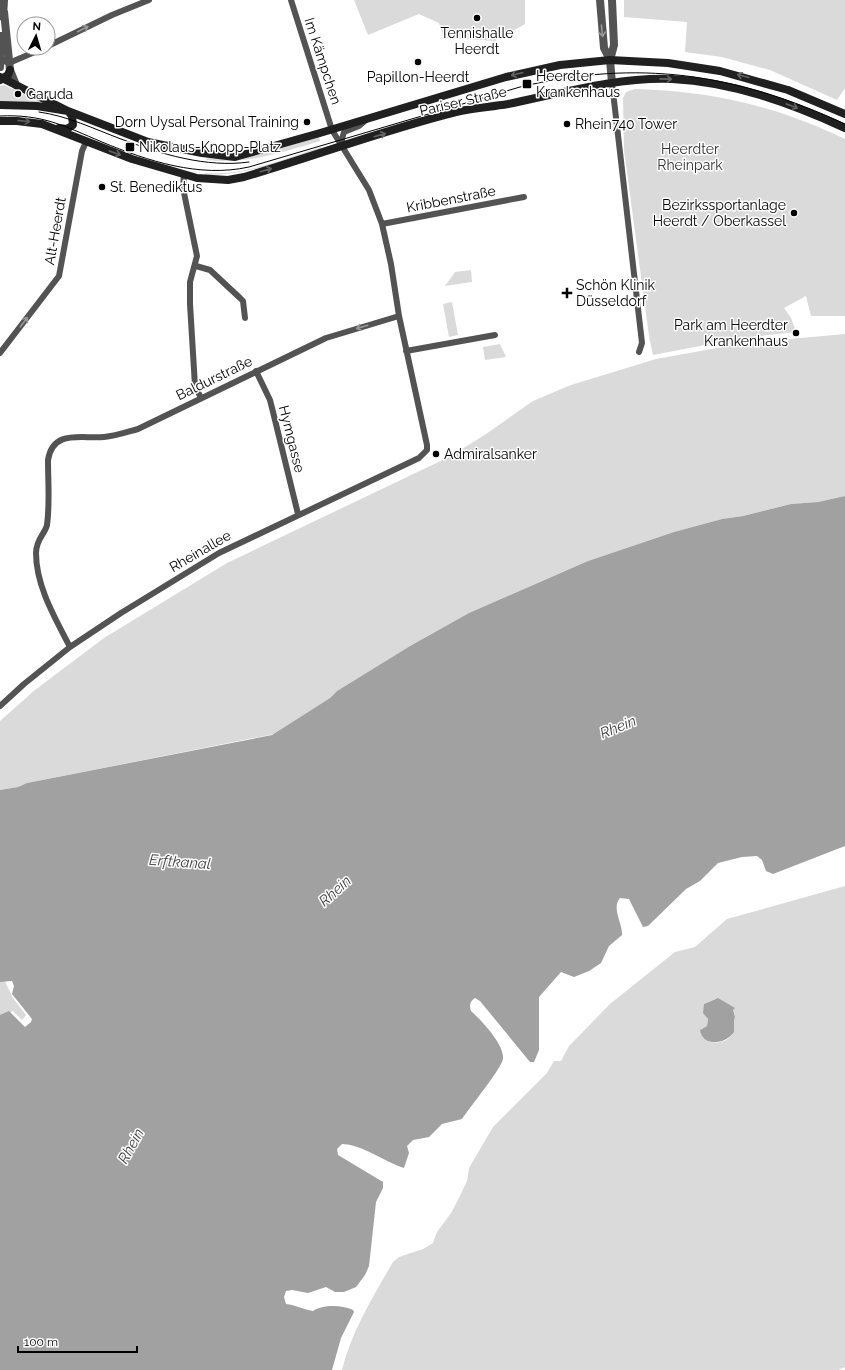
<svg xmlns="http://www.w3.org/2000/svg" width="845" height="1370" viewBox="0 0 845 1370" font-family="Raleway,sans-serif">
  <rect width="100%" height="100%" fill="#fff"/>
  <path fill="#dadada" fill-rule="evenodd" d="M354,0h171v24l-30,17 -51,-3 -5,-15 -20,-9 -51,21z
    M624,0h221v88l-8,12 -67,-30 -48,-13 -37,-5 2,-30 -63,-5z
    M4,85l38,17 -1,1h-41v-17z
    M635,89c78,2 140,17 210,50v177h-34l-5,-20 -22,12 7,10 5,14 -54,6 -89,17 -4,-19 -25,-186 -1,-52 3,-6z
    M319,137l1,4c-37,11 -74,24 -114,19l1,-2 33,2z
    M321,147l1,2c-39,12 -77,27 -118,26l1,-2c39,3 79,-14 116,-26z
    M471,270l1,12 -27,4 10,-14z
    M452,302l6,33 -9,2 -6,-33z
    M845,334v162l-27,6 -27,2 -48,12 -21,3 -48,13 -86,29 -119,52 -59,33 -73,45 -7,7 -56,36 -247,49 -9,4 -18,3v-69l35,-31 69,-52 123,-75 224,-107 35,-22 47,-33 38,-16 85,-26 89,-16z
    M500,344l6,13 -21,3 -2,-13z
    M845,886v481l-7,3h-496c10,-40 31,-73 51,-108l6,-5 24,-8 10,-6 4,-11 14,-19 7,-13 9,-19 2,-13 24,-41 54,-54 7,-12h7l8,-15 41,-42 65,-52 20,-5 32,-28zM715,999c7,0 10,4 15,8 5,5 5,8 3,14 0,4 2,8 0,12 -6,13 -33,14 -32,-4l6,-3 1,-7 -3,-4 -1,-11z
    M0,971l13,27 13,17 -4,5 -9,-9 -6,3 -7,10z"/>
  <path fill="#a1a1a1" d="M845,496v350l-72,28 -7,-3 -4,-11 -5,-4 -15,1 -24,6 -18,18 -14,8 -38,37 -5,1 -14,-28 -9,-1c-9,10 3,26 2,37l-13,11 -8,17 -12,8 -15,6 -13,-5 -22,25v53l-5,12h-4l-50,-61 -5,-3c-5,3 -6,7 -4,13 10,9 34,34 32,48 -2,10 -33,48 -41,60l-20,5 -13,13 -16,3 -6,6 2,7 -5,15c-19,-6 -43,-24 -62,-24l-5,5 1,6 45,27v6l-7,14 -7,64 -4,9 -9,12 -12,5h-9l-9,-5 -18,6 -16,-3 -6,1 -2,6 2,7c10,1 16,5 27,7 10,-7 29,-6 40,-1l1,2 -13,26 -9,32h-332v-355l9,-4 16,16 6,-5 1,-3 -20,-25 2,-8 -2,-5 -12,1v-192l18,-3 9,-4 245,-48 58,-37 7,-7 73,-45 59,-33 119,-52 86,-29 48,-13 21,-3 48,-12 27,-2z
    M718,998l17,10 -2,2 2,7 -1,3v12c-8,12 -31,16 -34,-2l7,-4 1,-7 -5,-6 1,-9z"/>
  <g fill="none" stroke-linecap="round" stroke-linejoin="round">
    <path stroke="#535353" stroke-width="6" d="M48,46l64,-31 37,-15
      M1,57l3,4 5,2 35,-15
      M612,83l30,260 -3,9
      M343,147l-1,-8 2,-7 15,-6 7,-6
      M184,174l-1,14 14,68 -7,26v22l5,82 6,12
      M382,224l142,-27
      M196,266l14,4 30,28 3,3 2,17
      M406,351l89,-16
      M0,353l59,-77 23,-125 4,-9
      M256,371l14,29 4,16 24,98
      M70,647c-15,-29 -34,-61 -34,-94 0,-14 9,-19 11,-28 3,-21 1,-44 1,-65 5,-31 33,-21 56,-23 12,-1 23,-5 34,-8l188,-91 73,-22
      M0,706l24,-22 46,-37 51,-34 98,-60 200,-95 8,-8v-5l-28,-129 -8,-52 -9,-40 -13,-34 -37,-60 -41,-130"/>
    <path stroke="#535353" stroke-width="8" d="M600,0l4,48 6,12
      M4,12l6,58 6,15
      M3,17l1,-17
      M0,67l1,-31
      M612,83l-2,-23 4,-15 -2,-45"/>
    <path stroke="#202020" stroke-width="8" d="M0,77l68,34 4,5 1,9 -6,4 -8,-1
      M0,80l8,-5 2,-5
      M0,105l37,1 31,5 80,31 54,11 33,4 85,-24 186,-56 54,-12 50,-5 58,3 52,8 68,19 57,24
      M0,121h17l25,3 90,35 65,19 31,2 16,-3c71,-21 140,-47 212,-65 17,-4 35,-5 52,-8 54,-11 108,-27 164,-25 61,3 118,24 173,49"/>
    <path stroke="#000" stroke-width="1" d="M39,112c29,4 55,17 82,27 40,15 85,29 128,23
      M0,116c43,-2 64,10 102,26 46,19 97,36 147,25l271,-80c118,-28 215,-14 325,37"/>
  </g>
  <defs><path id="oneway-shaft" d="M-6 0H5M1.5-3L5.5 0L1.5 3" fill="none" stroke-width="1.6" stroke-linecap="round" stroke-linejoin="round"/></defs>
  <g stroke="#989898">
    <use href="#oneway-shaft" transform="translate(83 29) rotate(-27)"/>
    <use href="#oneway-shaft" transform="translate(602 31) rotate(84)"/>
    <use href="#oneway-shaft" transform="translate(24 322) rotate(-53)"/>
    <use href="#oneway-shaft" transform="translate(362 327) rotate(164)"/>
  </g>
  <g stroke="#636363">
    <use href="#oneway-shaft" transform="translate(517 74) rotate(166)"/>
    <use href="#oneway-shaft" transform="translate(743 76) rotate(-165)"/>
    <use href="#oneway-shaft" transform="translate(666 79) rotate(1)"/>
    <use href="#oneway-shaft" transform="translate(792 106) rotate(20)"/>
    <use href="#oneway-shaft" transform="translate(24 121) rotate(5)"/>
    <use href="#oneway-shaft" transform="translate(380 135) rotate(-16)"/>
    <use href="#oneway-shaft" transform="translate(115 153) rotate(20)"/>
    <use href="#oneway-shaft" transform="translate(266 170) rotate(-16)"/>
  </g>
  <g fill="#000" stroke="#fff" stroke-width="1.5">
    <circle cx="477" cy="18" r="4"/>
    <circle cx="418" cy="62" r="4"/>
    <rect x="522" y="79" width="10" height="10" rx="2"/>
    <circle cx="18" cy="94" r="4"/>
    <circle cx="307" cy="122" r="4"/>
    <circle cx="567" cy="124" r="4"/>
    <rect x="125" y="142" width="10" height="10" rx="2"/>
    <circle cx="102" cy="187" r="4"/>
    <circle cx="794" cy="213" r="4"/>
    <path d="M565 287h4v4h4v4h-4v4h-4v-4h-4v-4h4z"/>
    <circle cx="796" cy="333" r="4"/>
    <circle cx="436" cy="454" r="4"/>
  </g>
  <g text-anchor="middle" stroke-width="3" stroke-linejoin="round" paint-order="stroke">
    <g font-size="14" fill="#000" stroke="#fff" text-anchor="start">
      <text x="477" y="38" text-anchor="middle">Tennishalle<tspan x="477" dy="16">Heerdt</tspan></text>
      <text x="536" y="81">Heerdter<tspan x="536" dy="16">Krankenhaus</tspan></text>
      <text x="418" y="82" text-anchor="middle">Papillon-Heerdt</text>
      <text x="26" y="99">Garuda</text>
      <text x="299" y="127" text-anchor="end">Dorn Uysal Personal Training</text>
      <text x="575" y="129">Rhein740 Tower</text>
      <text x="139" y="152">Nikolaus-Knopp-Platz</text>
      <text x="110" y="192">St. Benediktus</text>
      <text x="786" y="210" text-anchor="end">Bezirkssportanlage<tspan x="786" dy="16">Heerdt / Oberkassel</tspan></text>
      <text x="576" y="290">Schön Klinik<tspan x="576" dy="16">Düsseldorf</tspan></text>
      <text x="788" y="330" text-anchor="end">Park am Heerdter<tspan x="788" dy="16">Krankenhaus</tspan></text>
      <text x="444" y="459">Admiralsanker</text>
    </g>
    <g font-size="14" fill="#000" stroke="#fff">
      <text transform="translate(323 61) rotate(72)" y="5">Im Kämpchen</text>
      <text transform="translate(463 101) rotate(-13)" y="5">Pariser Straße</text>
      <text transform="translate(451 199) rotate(-11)" y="5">Kribbenstraße</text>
      <text transform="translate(55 231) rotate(-80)" y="5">Alt-Heerdt</text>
      <text transform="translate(214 378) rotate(-26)" y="5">Baldurstraße</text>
      <text transform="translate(292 439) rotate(76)" y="5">Hymgasse</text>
      <text transform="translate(200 551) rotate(-30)" y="5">Rheinallee</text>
    </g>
    <g font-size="14" fill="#313131" stroke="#fff">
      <text x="690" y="154">Heerdter<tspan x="690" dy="16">Rheinpark</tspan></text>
    </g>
    <g font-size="15" font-style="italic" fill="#424242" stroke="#fff">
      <text transform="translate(618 727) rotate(-22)" y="5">Rhein</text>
      <text transform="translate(180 862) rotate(4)" y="5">Erftkanal</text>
      <text transform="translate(335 891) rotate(-42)" y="5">Rhein</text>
      <text transform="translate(131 1146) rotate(-61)" y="5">Rhein</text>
    </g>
  </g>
  <g transform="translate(36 36) rotate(5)"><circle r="19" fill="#ffffff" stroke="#999999"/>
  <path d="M0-3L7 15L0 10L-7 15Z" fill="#000000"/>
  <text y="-6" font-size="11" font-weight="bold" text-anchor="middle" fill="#000000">N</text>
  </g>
  <path d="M18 1346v6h119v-6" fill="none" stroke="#000000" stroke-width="2"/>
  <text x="24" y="1346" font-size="12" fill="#000000" stroke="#ffffff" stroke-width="3" paint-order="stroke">100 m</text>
</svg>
